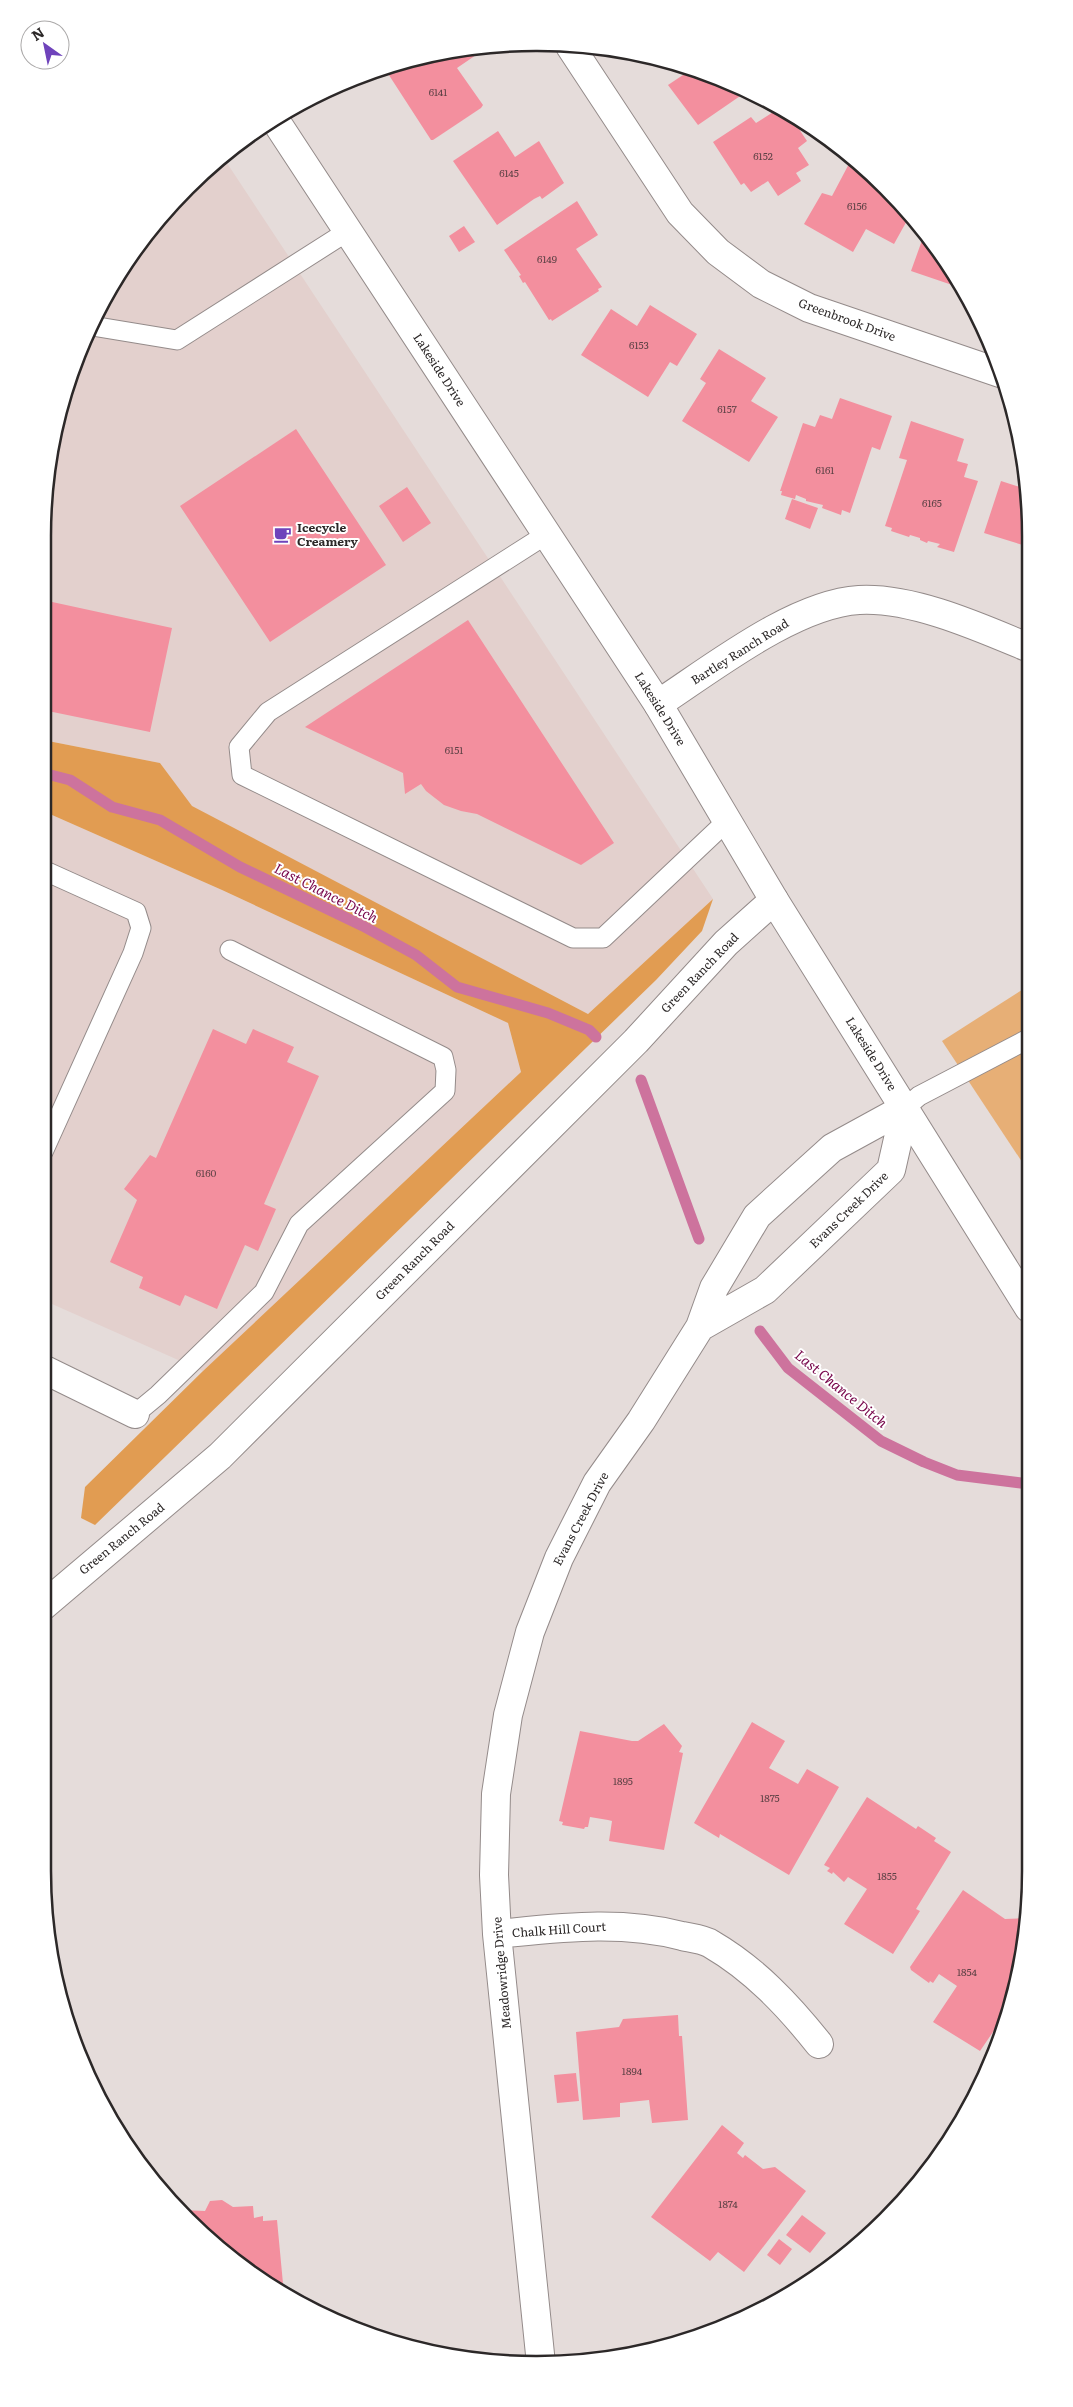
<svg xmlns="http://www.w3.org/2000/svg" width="1073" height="2407" viewBox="0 0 1073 2407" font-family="Literata,serif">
  <rect width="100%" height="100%" fill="#e5dcda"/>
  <path fill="#e3d0cd" d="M223,157l490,742 -125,115 -397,-208 -31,-43 -117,-23v-204l9,-96 17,-63 40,-88 56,-78z
    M43,811l179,79 286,133 13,49 -318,299 -160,-71z"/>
  <path fill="#e7af76" d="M1028,986v185l-86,-130z"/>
  <path fill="#e19c52" d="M43,740l117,23 32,43 396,208 125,-115 -11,32 -46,49 -561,545 -14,-7 4,-31 118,-116 318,-299 -13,-49 -286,-133 -179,-79z"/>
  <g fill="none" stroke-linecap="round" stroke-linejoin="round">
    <path stroke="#cd739d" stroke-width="11" d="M43,773l27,7 42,27 48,13 80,47 123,59 53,29 41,32 91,26 41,17 7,7
      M641,1080l58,159
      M760,1331l28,37 93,73 43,21 33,13 72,9"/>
  </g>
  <path fill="#f38f9e" d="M476,48l3,5 -22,15 26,37 -2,3 -48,32h-2l-46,-71 24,-10z
    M691,68l5,1 50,23 -48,33 -30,-40 24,-16z
    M781,107l6,4 20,30 -9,7 11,17 -13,8 5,8 -23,15 -10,-15 -17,11 -7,-9 -3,2 -28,-43 38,-25 5,6z
    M498,131l17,26 24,-16 25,42 -22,16 -2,-3 -6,3 -37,26 -44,-64z
    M851,160l58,57 -15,27 -28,-15 -13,23 -49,-28 18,-31 10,3z
    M577,201l21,34 -22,14 26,38 -4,2 1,2 -47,30 -1,-2 -2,1 -24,-38 -2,1 -4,-7 2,-1 -17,-25z
    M464,226l11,16 -16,10 -10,-16z
    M925,232l3,4 30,51 -47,-16z
    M650,305l47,29 -20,32 -7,-4 -22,35 -67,-42 30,-46 26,17z
    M719,349l47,29 -15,23 27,16 -29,45 -67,-41 24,-38 -6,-4z
    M840,398l52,18 -12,34 -8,-3 -22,66 -8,-3 -1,5 -19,-7 1,-3 -17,-4v-2l-10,-4 -1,4 -14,-4 1,-4h-2l23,-68 12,4 5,-12 12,4z
    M911,421l53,18 -7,22 11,3 -4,13 14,4 -24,71 -17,-5 3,-3 -12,-3 -1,2 -7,-3v-2l-10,-3 -1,2 -18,-6 1,-3 -7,-2 22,-66 -8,-2z
    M296,429l90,136 -116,77 -90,-136z
    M1001,481l25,8v57l-42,-13z
    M407,487l24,36 -28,19 -24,-36z
    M792,499l26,9 -8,21 -25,-10z
    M43,600l129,28 -22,104 -107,-22z
    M468,620l146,223 -33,22 -104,-51 -16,-3 -17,-6 -18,-14 -5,-7 -16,10 -2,-21 -98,-46z
    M213,1029l33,15 7,-15 41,18 -7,15 32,14 -55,128 12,5 -18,42 -13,-6 -28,64 -32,-14 -5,11 -41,-18 4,-11 -33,-15 27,-62 -13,-11 26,-34 6,3z
    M752,1722l33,19 -16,27 29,16 9,-15 32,18 -50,88 -69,-41 -1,4 -25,-15z
    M664,1724l18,22 -3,6 4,1 -19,97 -55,-9 3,-20 -4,-1 -18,-3 -2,10h-3l-1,2 -22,-4 1,-3 -4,-1 21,-90 52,10h6z
    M867,1797l49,32 2,-3 18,12 -2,3 17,11 -35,57 4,2 -27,43 -49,-30 23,-35 -19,-12 -4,5 -11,-10 -1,2 -5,-3 3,-3 -6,-3z
    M963,1890l42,29 21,-1 -5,49 -11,40 -30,44 -47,-29 24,-36 -18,-12 -6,9 -3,-2 -1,2 -18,-13 -1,-3z
    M678,2015l1,21h3l6,84 -36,3 -3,-23 -29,3v14l-37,3 -7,-88 43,-5 4,-8z
    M576,2073l3,28 -22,2 -3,-28z
    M722,2125l22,18 -7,10 6,5 2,-3 18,14 12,-2 31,24 -62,81 -26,-20 -8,9 -59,-44z
    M222,2200l11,7 20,-1 1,12 9,-2v5l14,-1 7,74 -48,-32 -62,-57 5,-1 3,6 23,1 5,-10z
    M802,2215l24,18 -16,20 -24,-18z
    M779,2239l13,10 -12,16 -13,-10z"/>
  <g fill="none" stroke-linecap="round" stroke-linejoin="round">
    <defs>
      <path id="lane" d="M92,326l85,14 171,-109
        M547,534l-279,178 -29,35 3,28 331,163h30l124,-117
        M905,1108l14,-12 109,-57
        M43,1152l90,-199 8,-25 -5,-16 -93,-42
        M135,1414l23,-19 106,-103 35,-68 146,-133 1,-21 -3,-13 -213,-107"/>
      <path id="street" d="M570,46l110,167 38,39 43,32 48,24 191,65
        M658,704c55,-36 136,-100 201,-104 53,-3 120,27 168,47
        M700,1327l65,-37 126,-120 14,-62
        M43,1369l92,45
        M43,1606l177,-150 416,-415 90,-98 48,-43
        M497,1934c63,-6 122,-14 185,2 9,2 21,3 29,8 43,25 77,61 108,100
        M541,2364l-44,-430 -3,-59 2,-81 12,-79 22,-83 29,-74 38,-75 44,-62 59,-94 14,-39 43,-72 75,-68 73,-40"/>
      <path id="secondary" d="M275,120l383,584 116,196 255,408"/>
    </defs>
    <use href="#lane" stroke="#948b8a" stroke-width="21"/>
    <use href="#street" stroke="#948b8a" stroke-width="30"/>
    <use href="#secondary" stroke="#948b8a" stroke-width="30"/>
    <use href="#lane" stroke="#fff" stroke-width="19"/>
    <use href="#street" stroke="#fff" stroke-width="28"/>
    <use href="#secondary" stroke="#fff" stroke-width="28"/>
  </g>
  <defs>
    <symbol id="cafe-bare" viewBox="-9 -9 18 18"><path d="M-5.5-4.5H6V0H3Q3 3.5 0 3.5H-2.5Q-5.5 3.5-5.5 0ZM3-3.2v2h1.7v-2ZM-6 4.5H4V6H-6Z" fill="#6f43bb" stroke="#fff" stroke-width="2.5" paint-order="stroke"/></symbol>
  </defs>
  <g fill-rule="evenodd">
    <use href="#cafe-bare" x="270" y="522" width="25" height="25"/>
  </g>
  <g text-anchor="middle" stroke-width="4" stroke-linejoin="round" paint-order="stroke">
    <g font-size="10" fill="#5e4246">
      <text x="438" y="96">6141</text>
      <text x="763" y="160">6152</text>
      <text x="509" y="177">6145</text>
      <text x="857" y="210">6156</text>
      <text x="547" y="263">6149</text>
      <text x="639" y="349">6153</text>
      <text x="727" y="413">6157</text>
      <text x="825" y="474">6161</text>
      <text x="932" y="507">6165</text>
      <text x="454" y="754">6151</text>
      <text x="206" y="1177">6160</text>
      <text x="623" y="1785">1895</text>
      <text x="770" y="1802">1875</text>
      <text x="887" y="1880">1855</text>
      <text x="967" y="1976">1854</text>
      <text x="632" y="2075">1894</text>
      <text x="728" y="2208">1874</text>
    </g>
    <g font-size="12" fill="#2c2828" stroke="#fff">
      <text transform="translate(847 320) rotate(20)" y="4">Greenbrook Drive</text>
      <text transform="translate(439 370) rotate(57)" y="4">Lakeside Drive</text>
      <text transform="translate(740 652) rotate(-32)" y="4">Bartley Ranch Road</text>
      <text transform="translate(660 709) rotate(58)" y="4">Lakeside Drive</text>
      <text transform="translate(700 973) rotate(-46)" y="4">Green Ranch Road</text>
      <text transform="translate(871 1054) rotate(58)" y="4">Lakeside Drive</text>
      <text transform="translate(849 1210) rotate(-44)" y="4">Evans Creek Drive</text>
      <text transform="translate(415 1261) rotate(-45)" y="4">Green Ranch Road</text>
      <text transform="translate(581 1519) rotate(-62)" y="4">Evans Creek Drive</text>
      <text transform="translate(122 1539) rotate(-39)" y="4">Green Ranch Road</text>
      <text transform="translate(559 1930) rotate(-4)" y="4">Chalk Hill Court</text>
      <text transform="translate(502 1973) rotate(-95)" y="4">Meadowridge Drive</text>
    </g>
    <g font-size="12" font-weight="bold" fill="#2c2828" stroke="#fff" text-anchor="start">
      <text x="297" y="532">Icecycle<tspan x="297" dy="14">Creamery</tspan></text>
    </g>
    <g font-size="14" font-style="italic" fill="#77054a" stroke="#fff">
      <text transform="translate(326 893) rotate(27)" y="5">Last Chance Ditch</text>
      <text transform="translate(841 1389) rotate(39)" y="5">Last Chance Ditch</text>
    </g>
  </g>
  <path d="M0 0H1073V2407H0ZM536 51H537A485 485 0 0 1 1022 536V1871A485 485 0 0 1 537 2356H536A485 485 0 0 1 51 1871V536A485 485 0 0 1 536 51Z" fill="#fff" fill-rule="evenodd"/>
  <path fill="none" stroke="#2c2828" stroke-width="2.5" d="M536 51H537A485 485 0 0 1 1022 536V1871A485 485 0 0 1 537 2356H536A485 485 0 0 1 51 1871V536A485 485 0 0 1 536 51Z"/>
  <g transform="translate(45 45) rotate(327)"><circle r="24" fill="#ffffff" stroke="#aba9a9"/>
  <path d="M0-4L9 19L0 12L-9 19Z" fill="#6f43bb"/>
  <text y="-8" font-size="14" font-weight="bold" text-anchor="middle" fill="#2c2828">N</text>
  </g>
</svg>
